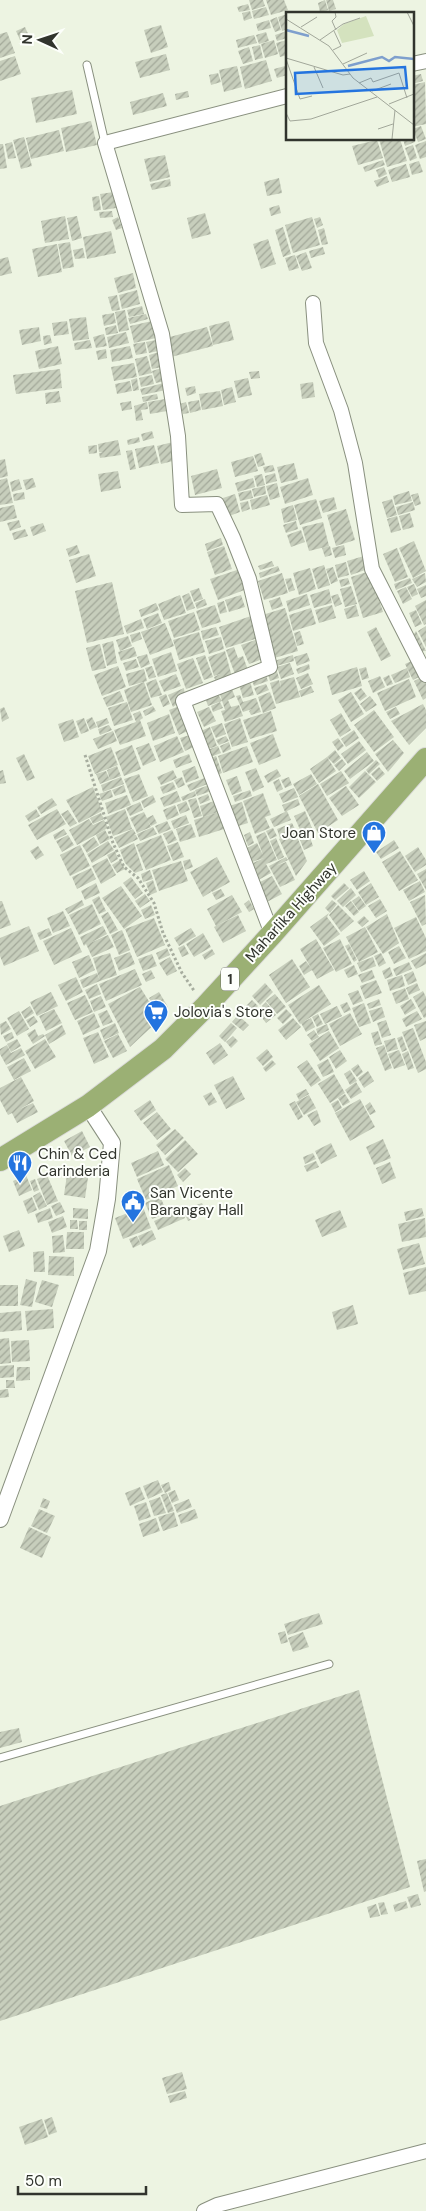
<svg xmlns="http://www.w3.org/2000/svg" width="426" height="2211" viewBox="0 0 426 2211" font-family="'DM Sans',sans-serif">
  <defs>
    <pattern id="building-hatch" width="6" height="6" patternUnits="userSpaceOnUse" patternTransform="scale(1.25)"><rect width="6" height="6" fill="#c7cebc"/><path d="M-1 1l2-2M0 6l6-6M5 7l2-2" fill="none" stroke="#a2a899"/></pattern>
  </defs>
  <rect width="100%" height="100%" fill="#edf4e2"/>
  <path fill="url(#building-hatch)" d="M249,0h14l2,6 -13,4z
    M266,0h18l4,10 -17,5z
    M325,0l3,10 -8,2 -2,-9z
    M326,0h7l3,9 -7,2z
    M248,4l2,6 -11,2 -2,-5z
    M266,7l3,8 -15,4 -2,-8z
    M250,11l2,7 -8,3 -2,-8z
    M287,14v15l-5,2 -4,-14z
    M277,17l4,13 -6,2 -5,-12z
    M269,20l2,8 -13,3 -2,-7z
    M161,25l7,22 -17,6 -7,-23z
    M25,27l4,9 -9,4 -4,-9z
    M287,31v7l-10,3 -2,-6z
    M7,32l8,21 -15,5v-24z
    M266,32l3,9 -10,3 -3,-9z
    M254,35l3,8 -19,5 -2,-8z
    M274,40l4,14 -13,4 -4,-14z
    M287,40v15l-7,2 -4,-14z
    M260,45l3,13 -8,2 -3,-13z
    M249,47l4,14 -10,3 -5,-13z
    M166,54l4,16 -30,8 -5,-16z
    M15,56l6,18 -21,7v-20z
    M266,60l6,21 -27,8 -5,-22z
    M237,66l5,21 -18,5 -5,-22z
    M285,66l2,9 -10,3 -3,-9z
    M218,73l3,9 -10,3 -2,-10z
    M421,74l2,7 -11,3v-8z
    M425,82l1,42 -14,3v-42z
    M72,90l5,24 -41,9 -5,-25z
    M188,91l1,6 -13,3 -1,-6z
    M163,93l4,13 -34,9 -3,-13z
    M91,121l6,24 -31,7 -5,-24z
    M421,126l5,13 -8,3 -5,-13z
    M59,130l5,21 -33,8 -5,-21z
    M413,134l2,8 -10,4 -2,-7h9z
    M24,137l8,29 -11,3 -8,-29z
    M379,139h21l7,22 -20,6z
    M377,140l6,18 -25,7 -6,-19z
    M426,141v16l-6,2 -5,-14z
    M12,142l4,16 -8,1 -3,-15z
    M0,144h3l4,24 -7,1z
    M413,145l4,13 -7,3 -5,-13z
    M165,155l5,22 -20,5 -6,-23z
    M383,160l2,5 -20,7 -2,-5z
    M419,161l4,11 -11,3 -3,-11z
    M406,164l4,13 -18,5 -4,-12z
    M384,167l3,7 -8,4 -3,-8z
    M387,176l2,6 -12,5 -3,-6z
    M279,178l3,15 -15,3 -3,-14z
    M170,179l1,7 -19,4 -2,-6z
    M114,192l2,16 -13,2 -3,-16z
    M99,196l2,14 -7,1 -2,-14z
    M279,205l2,8 -10,3 -2,-8z
    M112,211l1,6 -13,1 -1,-6z
    M205,213l6,21 -19,5 -5,-21z
    M65,216l4,23 -24,4 -4,-22z
    M77,216l5,22 -10,3 -5,-23z
    M118,217l4,11 -6,2 -4,-10z
    M312,217l8,28 -27,8 -8,-28z
    M320,217l3,8 -6,3 -3,-9z
    M283,227l8,27 -8,3 -8,-27z
    M324,228l4,16 -6,1 -4,-15z
    M111,231l5,22 -29,6 -4,-22z
    M268,239l8,25 -15,5 -8,-25z
    M70,242l4,25 -11,2 -5,-25z
    M57,244l5,28 -24,5 -6,-28z
    M323,247l2,7 -14,4 -2,-7z
    M83,248l2,10 -10,1 -2,-9z
    M306,252l6,16 -10,3 -6,-15z
    M295,255l4,13 -10,3 -4,-13z
    M8,257l4,16 -12,3v-17z
    M133,273l3,15 -18,5 -4,-15z
    M137,290l3,14 -18,5 -3,-14z
    M117,295l3,15 -8,1 -4,-14z
    M142,306l2,8 -15,3 -2,-7z
    M125,310l4,20 -10,2 -4,-20z
    M114,313l2,10 -12,3 -2,-11z
    M146,314l2,5 -18,5 -2,-6z
    M86,317l3,22 -16,2 -4,-22z
    M67,321l2,13 -15,2 -2,-13z
    M152,321l4,17 -22,5 -4,-17z
    M229,321l5,19 -21,5 -4,-19z
    M116,325l2,8 -12,2 -1,-7z
    M39,327l2,14 -19,4 -3,-15z
    M207,327l6,19 -42,11 -5,-19z
    M126,332l3,11 -20,5 -2,-11z
    M104,334l3,12 -11,2 -3,-11z
    M50,335l2,8 -8,2 -1,-9z
    M90,340l2,8 -17,2 -1,-7z
    M156,340l2,11 -9,2 -3,-11z
    M145,342l2,11 -11,2 -3,-11z
    M58,346l4,18 -23,5 -4,-18z
    M130,346l3,12 -21,4 -2,-12z
    M106,349l1,9 -9,2 -2,-9z
    M159,352l3,15 -10,2 -3,-14z
    M147,356l5,17 -13,3 -4,-17z
    M134,363l3,14 -23,4 -3,-14z
    M162,368l3,13 -9,2 -4,-12z
    M60,369l2,19 -46,6 -3,-19z
    M259,371l1,7 -9,1 -2,-7z
    M152,375l2,9 -13,3 -2,-9z
    M137,378l2,12 -6,1 -2,-11z
    M248,378l4,17 -14,3 -4,-17z
    M130,381l2,10 -15,3 -2,-10z
    M313,382l2,15 -13,2 -2,-15z
    M164,383l2,7 -24,5 -2,-6z
    M195,386l1,7 -9,3 -2,-8z
    M232,387l4,15 -12,3 -3,-15z
    M59,391l2,11 -15,2 -1,-11z
    M220,391l3,15 -21,4 -3,-16z
    M157,394l1,5 -15,3 -1,-5z
    M165,399l2,12 -17,3 -2,-12z
    M199,400l2,10 -11,3 -2,-11z
    M131,401l1,8 -10,2 -2,-8z
    M147,402l1,7 -7,1 2,10 -7,1 -2,-15z
    M186,402l3,11 -6,1 -3,-10z
    M152,431l2,7 -11,3 -2,-7z
    M139,437l1,5 -12,3 -1,-5z
    M118,440l3,15 -21,3 -1,-5 4,-1h-4l-1,-8z
    M173,442l4,18 -16,4 -4,-18z
    M97,445v8l-8,1 -1,-8z
    M154,445l5,18 -20,5 -4,-19z
    M132,450l4,19 -6,1 -4,-19z
    M261,453l4,12 -7,2 -4,-12z
    M253,456l5,15 -23,6 -4,-15z
    M5,459l3,17 -8,2v-18z
    M294,463l4,16 -17,4 -4,-16z
    M273,465l2,6 -10,2 -2,-6z
    M217,469l5,19 -27,7 -4,-19z
    M118,471l3,17 -20,4 -3,-18z
    M275,473l2,8 -11,3 -1,-8z
    M262,474l3,11 -8,2 -3,-11z
    M7,478l6,25 -13,2v-25z
    M33,478l3,9 -10,3 -3,-10z
    M253,478l2,9 -17,5 -3,-9z
    M308,478l5,17 -28,9 -5,-17z
    M19,479l3,10 -10,3 -2,-10z
    M277,483l3,14 -10,3 -4,-14z
    M265,486l1,8 -12,3 -2,-8z
    M251,490l2,8 -13,3 -2,-8z
    M409,491l3,10 -17,4 -2,-9z
    M24,492l1,7 -11,2 -1,-7z
    M418,493l3,11 -6,2 -4,-11z
    M235,494l5,18 -11,4 -6,-18z
    M267,495l3,10 -18,5 -2,-10z
    M334,497l3,12 -14,4 -4,-12z
    M316,499l6,19 -22,7 -6,-20z
    M392,499l5,16 -10,3 -5,-16z
    M248,501l2,8 -8,3 -2,-9z
    M413,502l2,8 -17,5 -2,-8z
    M14,505l3,13 -17,4v-14z
    M293,505l4,15 -13,3 -3,-14z
    M346,509l9,31 -19,6 -9,-31z
    M410,513l4,14 -11,3 -4,-14z
    M397,516l4,14 -10,3 -4,-14z
    M19,520l2,7 -11,4 -3,-8z
    M296,521l2,8 -12,4 -3,-8z
    M323,522l6,24 -20,5 -7,-24z
    M43,523l3,8 -13,5 -3,-9z
    M25,529l3,7 -14,4 -2,-7z
    M301,530l4,12 -14,5 -4,-12z
    M221,538l2,7 -16,6 -2,-7z
    M414,541l12,30 -13,7 -14,-30z
    M77,545l3,8 -11,4 -3,-8z
    M344,545l2,10 -11,3 -3,-10z
    M224,546l8,23 -17,6 -8,-23z
    M330,546l2,9 -7,2 -3,-9z
    M397,548l11,29 -13,5 -12,-28z
    M89,554l7,22 -20,7 -7,-23z
    M364,556l4,13 -17,6 -4,-14z
    M272,561l2,5 -14,4 -2,-4z
    M346,562l3,13 -11,3 -3,-13z
    M324,565l6,20 -12,4 -6,-20z
    M278,566l2,5 -20,7 -1,-5z
    M333,567l5,14 -7,3 -5,-15z
    M310,568l6,21 -17,6 -6,-22z
    M240,569l7,20 -29,11 -8,-21z
    M370,571l13,41 -20,6 -12,-41z
    M282,573l6,20 -24,7 -6,-19z
    M425,573l1,9 -9,5 -5,-8z
    M291,578l4,12 -6,2 -4,-13z
    M348,578l2,6 -9,3 -2,-7z
    M410,578l2,5 -16,7 -2,-6z
    M112,582l12,52 -37,9 -12,-52z
    M414,584l4,10 -6,3 -5,-10z
    M426,585v11l-5,2 -4,-9z
    M351,586l6,18 -12,3 -5,-18z
    M406,587l6,12 -9,5 -6,-13z
    M199,588l4,11 -9,3 -4,-11z
    M329,589l3,14 -18,5 -4,-13z
    M189,593l6,15 -8,3 -5,-15z
    M307,594l3,11 -21,7 -3,-11z
    M338,594l4,10 -7,3 -4,-11z
    M180,595l6,18 -22,7 -6,-16z
    M241,595l4,12 -16,5 -4,-12z
    M280,597l3,9 -11,4 -3,-9z
    M205,599l2,6 -10,4 -2,-6z
    M426,600v24l-2,1 -9,-19z
    M224,601l3,11 -7,2 -3,-11z
    M156,603l3,7 -18,7 -2,-7z
    M215,605l6,17 -19,6 -6,-17z
    M332,605l4,13 -17,5 -4,-13z
    M356,605l3,11 -12,3 -3,-10z
    M285,608l13,43 -27,8 -12,-43z
    M311,608l5,16 -23,7 -4,-16z
    M416,610l6,14 -7,3 -6,-14z
    M194,612l6,18 -26,8 -6,-17z
    M158,613l4,10 -15,6 -4,-10z
    M251,616l7,22 -32,10 -7,-21z
    M141,619l3,9 -17,6 -3,-8z
    M165,623l9,23 -24,9 -9,-23z
    M426,626v21l-8,-16z
    M216,627l3,8 -16,5 -2,-9z
    M376,627l15,29 -10,5 -14,-29z
    M300,631l4,13 -7,2 -3,-13z
    M416,631l10,20 -11,1 -4,-14z
    M140,632l2,7 -10,4 -2,-8z
    M199,632l6,20 -26,8 -6,-20z
    M128,636l4,10 -12,5 -4,-11z
    M221,637l3,12 -15,5 -4,-13z
    M258,639l7,19 -16,6 -8,-19z
    M113,641l4,22 -10,3 -5,-22z
    M100,644l6,24 -14,3 -6,-23z
    M134,647l3,9 -16,5 -3,-9z
    M234,647l4,11 5,-2 6,17 -13,4 -10,-27z
    M225,651l7,26 -16,5 -2,-5 6,-3 -6,2 -6,-19z
    M171,652l6,19 -19,6 -6,-18z
    M307,653l3,8 -13,5 -3,-9z
    M147,654l3,10 -9,4 -4,-11z
    M205,655l8,22 -9,3 -8,-22z
    M293,655l1,6 -21,6 -2,-5z
    M193,658l10,25 -17,6 -9,-25z
    M136,659l3,8 -13,4 -3,-8z
    M416,659l7,16 -10,5 -8,-16z
    M290,663l4,11 -13,5 -4,-12z
    M309,664l1,5 -12,5 -2,-5z
    M118,666l8,21 -24,9 -8,-21z
    M152,666l4,11 -7,2 -4,-11z
    M357,667l5,19 -30,9 -5,-19z
    M366,667l3,11 -7,2 -3,-11z
    M276,668l3,10 -9,3 -3,-10z
    M407,668l3,9 -15,6 -4,-8z
    M144,669l3,12 -18,5 -3,-12z
    M264,670l4,11 -14,5 -4,-11z
    M308,673l5,11 -12,5 -5,-11z
    M176,674l5,12 -17,6 -5,-11z
    M389,675l4,9 -6,2 -4,-8z
    M380,676l5,11 -12,6 -5,-12z
    M424,676l2,5v17l-3,2 -9,-19z
    M294,677l6,20 -24,7 -6,-21 9,-3 2,8 -1,-7z
    M249,678l5,17 -11,3 -5,-17z
    M156,679l6,16 -4,1 -1,-2 1,2 -7,2 -5,-15z
    M409,679l7,18 -31,14 -8,-18z
    M144,682l8,23 -21,7 -7,-22z
    M230,684l5,13 -7,3 3,7 8,-2 4,11 -18,6 -4,-11 4,-1 -7,-22z
    M266,684l3,6 -12,5 -3,-7z
    M311,686l3,6 -13,5 -2,-6z
    M184,688l1,11 -12,8 -5,-12z
    M361,688l6,8 -7,5 -6,-8z
    M215,689l7,12 -14,5 -4,-12z
    M120,691l4,10 -17,6 -4,-9z
    M270,692l6,16 -13,5 -5,-16z
    M351,692l13,22 -13,8 -13,-22z
    M166,694l4,10 -7,3 -4,-10z
    M240,695l3,7 13,-4 5,14 -10,3 -2,-4 3,-2 -9,3 -7,-16z
    M370,696l7,9 -11,7 -6,-8z
    M127,702l6,18 -19,6 -6,-18z
    M220,702l3,6 -10,4 -2,-6z
    M423,704l3,6v18l-17,17 -18,-24z
    M182,705l10,24 -13,6 -10,-25z
    M153,706l3,5 -11,5 -2,-5z
    M4,707l5,11 -7,4 -2,-13z
    M209,707l7,14 -12,6 -7,-15z
    M396,707l4,7 -10,5 -4,-7z
    M374,710l20,27 -20,15 -20,-27z
    M140,711l3,7 -3,2 6,16 -26,9 -6,-15 22,-8 -3,-8z
    M271,711l6,20 -27,8 -7,-19z
    M341,713l10,17 -11,7 -10,-17z
    M169,714l6,19 -22,8 -6,-18z
    M92,717l5,10 -7,3 -4,-10z
    M84,718l5,13 -8,3 -5,-13z
    M107,718l2,5 -11,5 -2,-6z
    M240,718l8,24 -16,5 -8,-23z
    M73,719l6,18 -15,5 -6,-18z
    M222,723l4,11 -10,4 -5,-11z
    M109,725l3,5 -12,5 -2,-6z
    M210,727l7,19 -9,3 -7,-18z
    M354,730l5,8 -13,9 -5,-8z
    M113,731l4,10 -19,8 -5,-10z
    M193,734l5,11 -13,6 -5,-13z
    M273,734l8,22 -22,9 -9,-22z
    M177,736l7,16 -24,10 -6,-16z
    M226,736l3,5 -10,4 -3,-5z
    M338,738l6,8 -6,5 -6,-9z
    M393,740l11,13 -16,19 -13,-18z
    M359,741l7,9 -18,14 -7,-10z
    M229,742l2,7 -8,4 -3,-7z
    M149,743l7,17 -13,6 -7,-18z
    M132,745l9,24 -17,7 -9,-24z
    M218,746l3,7 -13,5 -3,-7z
    M247,746l6,16 -30,11 -5,-17z
    M111,747l7,18 -23,9 -7,-18z
    M335,750l6,8 -7,6 -7,-7z
    M367,752l7,9 -24,18 -6,-8z
    M24,754l11,24 -8,3 -11,-23z
    M189,754l3,8 -16,6 -3,-8z
    M216,756l6,17 -7,3 -6,-17z
    M327,757l9,14 -17,12 -9,-14z
    M342,759l4,5 -7,7 -5,-6z
    M376,760l4,4 -11,10 -3,-4z
    M117,766l4,10 -11,4 -3,-10z
    M195,766l4,12 -13,5 -4,-12z
    M379,767l6,7 -8,7 -6,-7z
    M256,768l8,19 -11,5 -8,-20z
    M277,769l4,7 -13,7 -4,-7z
    M3,770l3,13 -6,1v-13z
    M173,770l4,8 -16,7 -4,-8z
    M106,771l4,9 -10,4 -4,-10z
    M341,771l8,12 -22,13 -7,-12z
    M365,771l11,11 -17,16 -10,-11z
    M139,774l9,22 -15,6 -9,-23z
    M311,774l6,10 -18,11 -6,-11z
    M237,776l5,15 -10,4 -6,-15z
    M121,777l3,7 -21,8 -2,-7z
    M182,777l3,8 -7,3 -4,-8z
    M207,777l3,6 -20,8 -3,-6z
    M289,777l3,8 -7,3 -4,-8z
    M279,779l4,10 -6,3 -4,-10z
    M173,782l3,7 -13,5 -3,-7z
    M212,784l2,6 -17,6 -2,-6z
    M318,784l20,36 -20,13 -19,-37z
    M124,785l2,7 -11,4 -3,-6z
    M346,786l13,19 -17,11 -13,-18z
    M93,787l9,24 -23,12 -13,-23z
    M294,788l4,9 -15,6 -4,-9z
    M111,790l2,7 -11,4 -3,-7z
    M250,790l2,6 -17,6 -2,-6z
    M177,791l4,10 -17,6 -4,-9z
    M195,791l1,5 -13,5 -2,-4z
    M263,793l8,22 -6,2 5,11 -15,6 -12,-33z
    M208,794l2,6 -10,4 -2,-6z
    M127,795l4,10 -23,9 -3,-11z
    M153,795l3,7 -12,6 -3,-7z
    M52,798l5,7 -16,9 -4,-7z
    M196,798l6,18 -8,2 -6,-18z
    M298,799l2,6 -13,6 4,9 -17,7 -4,-8 15,-7 -3,-7z
    M217,800l4,11 -18,6 -3,-11z
    M186,801l4,9 -10,4 -3,-9z
    M140,802l3,8 -13,6 -4,-8z
    M242,802l6,21 -16,5 -6,-21z
    M175,805l4,10 -12,5 -4,-10z
    M36,809l4,7 -11,6 -4,-6z
    M57,809l9,15 -29,16 -9,-15z
    M125,809l7,20 -19,7 -7,-19z
    M68,810l9,13 -7,4 -9,-13z
    M305,811l7,17 -11,4 -7,-16z
    M144,812l3,6 6,-3 4,8 -6,3 -3,-5 3,6 -14,6 -2,-5 3,-2 -3,2 -5,-10z
    M219,812l5,17 -25,8 -5,-17z
    M101,813l3,6 -11,5 -3,-6z
    M186,815l3,8 -15,6 -3,-8z
    M89,819l4,6 11,-5 4,8 -31,17 -8,-15z
    M167,821l4,8 -12,5 -4,-8z
    M292,823l4,8 -16,7 -3,-9z
    M191,824l5,13 -16,5 -4,-13z
    M153,827l4,7 -17,7 -3,-7z
    M273,828l4,8 -7,3 -4,-8z
    M64,829l3,5 -12,6 -2,-5z
    M133,829l3,5 -2,1h2l2,4 -19,9 -5,-10z
    M105,830l5,9 -10,5 -4,-9z
    M172,830l5,10 -9,4 -5,-10z
    M250,832l4,11 -6,3 -4,-11z
    M265,832l12,28 -11,4 5,9 -18,10 -2,-21 7,14 -5,-13 11,-5 -12,4 -11,-26 6,12 10,-5 6,12 -7,-19z
    M295,832l12,29 -11,15 -17,-37z
    M308,832l5,14 -9,4 -6,-15z
    M68,835l6,10 -12,7 -6,-11z
    M161,835l10,25 -25,10 -10,-25z
    M94,837l5,8 -12,8 -5,-8z
    M276,838l8,19 -6,3 -8,-19z
    M394,840l5,8 -18,11 -5,-7z
    M108,841l6,9 -22,13 -5,-9z
    M178,842l6,15 -11,4 -6,-15z
    M134,843l9,27 -8,3 -10,-10 -5,-13z
    M80,845l10,21 -20,10 -10,-21z
    M38,846l6,9 -8,5 -6,-9z
    M418,847l8,13v5l-11,7 -10,-16z
    M115,851l3,8 -7,4 -4,-8z
    M400,851l18,29 -19,11 -17,-29z
    M217,857l13,25 -18,10 -2,-2 1,2 -8,5 -13,-25z
    M286,857l2,3 -12,6 10,-4 9,18 -15,7 -11,-21z
    M107,858l9,17 -15,9 -9,-18z
    M190,859l3,8 -8,3 -2,-9z
    M120,860l5,9 -8,4 -5,-8z
    M181,861l7,20 -29,10 -7,-21z
    M91,868l5,11 -19,10 -5,-12z
    M426,869v21l-9,-16z
    M150,870l3,9 -10,3 -2,-8z
    M364,871l6,10 -13,9 -7,-10z
    M272,876l10,18 -19,10 -9,-19z
    M131,877l12,16 -8,6 -12,-16z
    M153,880l4,12 -7,3 -4,-12z
    M420,881l5,11 -16,9 -6,-11z
    M96,883l4,10 -15,7 -4,-9z
    M344,883l5,5 -14,12 -4,-4z
    M371,883l8,14 -13,8 -8,-13z
    M121,886l21,30 -18,13 -22,-31z
    M351,888l5,7 -13,12 -6,-6z
    M221,889l4,7 -9,4 -4,-7z
    M145,894l5,7 -10,7 -5,-7z
    M232,895l10,17 -26,14 -9,-17z
    M425,895l1,29 -4,2 -12,-24z
    M99,896l7,15 -7,3 -7,-14z
    M359,896l7,10 -7,5 -7,-10z
    M380,899l7,12 -11,7 -8,-12z
    M82,900l2,5 -16,9 -3,-5z
    M249,900l5,9 -5,3 -5,-8z
    M332,900l5,4 -7,9 -5,-5z
    M0,901h2l9,24 -11,4z
    M351,901l8,11 -5,4 -9,-10z
    M92,904l9,20 -22,11 -10,-20z
    M151,905l4,10 -10,4 -4,-9z
    M338,905l16,16 -13,11 -12,-17z
    M63,911l7,15 -17,7 -6,-15z
    M108,912l10,18 -8,4 -9,-18z
    M329,913l-2,4 13,17 -16,12 -14,-19z
    M387,914l12,29 -16,11 -17,-27z
    M238,915l8,16 -23,12 -9,-16z
    M364,916l5,5 -7,6 -5,-5z
    M416,917l10,21v13l-17,8 -15,-31z
    M154,918l11,27 -28,12 -12,-28z
    M29,926l10,25 -35,15 -4,-10v-18z
    M103,926l4,8 -17,9 18,-8 6,12 -22,10 -6,-13 -2,2 -4,-9z
    M365,927l13,25 -19,10 -13,-25z
    M49,928l3,7 -12,5 -3,-7z
    M71,928l11,24 -28,13 -11,-24z
    M191,928l5,8 -17,10 -5,-8z
    M122,930l8,20 -11,5 -8,-20z
    M203,933l8,14 -17,10 -8,-13z
    M316,939l18,31 -17,9 -5,-9 -8,5 -5,-9 7,-5 5,7 -11,-19z
    M340,939l12,25 -16,8 -13,-24z
    M349,944l8,16 -3,2 -9,-16z
    M184,945l5,9 -7,3 -4,-9z
    M399,946l7,12 -12,6 -6,-12z
    M167,948l3,7 -11,5 -3,-7z
    M212,949l3,5 -10,6 -3,-5z
    M130,952l5,12 -16,7 -5,-13z
    M110,953l7,22 -17,6 -7,-23z
    M381,953l5,10 -7,4 -5,-11z
    M426,953v11l-10,5 -5,-8z
    M152,954l5,12 -14,5 -5,-12z
    M89,955l6,15 -16,8 -7,-16z
    M170,957l7,14 -10,5 -8,-13z
    M373,957l3,9 -15,6 -4,-9z
    M292,959l18,28 -24,16 -17,-28z
    M409,962l3,7 -16,7 -3,-7z
    M354,965l4,9 -10,4 -4,-8z
    M390,967l3,9 -8,3 -3,-8z
    M135,969l7,16 -36,16 -7,-17z
    M151,970l4,8 -9,4 -4,-8z
    M372,970l3,8 -13,5 -4,-8z
    M413,971l4,10 -9,4 -4,-10z
    M97,973l3,8 -17,7 -3,-8z
    M402,975l3,11 -15,5 -3,-11z
    M76,977l7,15 -17,9 -8,-16z
    M376,980l6,13 -17,6 -5,-13z
    M265,983l8,9 -13,13 -8,-9z
    M417,983l3,7 -11,5 -3,-7z
    M97,984l4,10 -12,5 -4,-9z
    M319,985l12,19 -31,20 -12,-19z
    M140,987l20,32 -30,28 -22,-43z
    M405,988l4,11 -13,5 -4,-11z
    M358,990l5,11 -10,4 -5,-11z
    M423,991l3,6v20l-2,1 -11,-21z
    M51,992l7,14 -21,10 -7,-14z
    M159,992l9,15 -10,5 -9,-14z
    M275,994l11,13 -9,7 -11,-13z
    M85,995l8,17 -18,8 -8,-17z
    M101,996l5,11 -12,5 -4,-11z
    M379,999l2,6 -12,4 -2,-5z
    M411,999l5,9 -11,7 -5,-9z
    M252,1000l6,6 -11,11 -7,-5z
    M266,1002l10,13 -4,3 -10,-12z
    M347,1002l4,8 -7,3 -4,-8z
    M364,1003l7,20 -12,4 -7,-19z
    M30,1006l4,7 -9,6 -4,-7z
    M337,1006l5,10 -17,8 -5,-10z
    M261,1007l10,12 -5,4 -9,-12z
    M382,1007l3,10 -12,5 -4,-11z
    M54,1009l8,14 -16,8 -7,-15z
    M286,1009l6,6 -9,9 -6,-6z
    M107,1010l6,12 -10,4 -5,-12z
    M19,1011l10,18 -12,7 -10,-18z
    M417,1011l5,8 -16,8 -4,-8z
    M94,1013l6,14 -17,8 -6,-14z
    M350,1013l12,21 -22,12 -11,-22z
    M318,1014l5,10 -6,3 -5,-10z
    M238,1015l11,10 -6,6 -11,-9z
    M34,1016l4,6 -8,5 -4,-7z
    M293,1018l8,9 -15,13 -8,-10z
    M311,1018l4,9 -9,5 -5,-9z
    M386,1020l5,15 -9,3 -5,-15z
    M6,1021l5,8 -10,6 -1,-11z
    M426,1021v17l-6,3 -6,-16z
    M115,1023l4,10 -15,7 -4,-10z
    M231,1023l6,5 -12,14 -6,-6z
    M327,1024l2,6 -11,5 -2,-6z
    M62,1025l4,9 -17,10 -4,-9z
    M413,1028l13,34v7l-8,4 -16,-41z
    M35,1029l3,7 5,-2 2,2 -12,8 -6,-10z
    M314,1030l5,7 -7,4 -5,-6z
    M329,1031l10,17 -19,13 -11,-17z
    M378,1031l4,13 -7,2 -4,-13z
    M12,1032l2,6 -8,4 -3,-6z
    M98,1032l11,25 -15,7 -11,-26z
    M118,1034l9,17 -14,7 -9,-17z
    M233,1036l5,5 -7,7 -5,-6z
    M402,1036l5,14 -5,2 -5,-14z
    M395,1038l3,11 -11,3 -3,-11z
    M17,1039l4,7 -10,6 -4,-8z
    M45,1039l11,18 -21,12 -10,-18z
    M220,1043l8,12 -14,10 -8,-12z
    M7,1045l4,8 10,-5 4,7 -19,10 -6,-11v-5z
    M384,1045l8,23 -7,3 -9,-23z
    M267,1049l6,8 -10,9 -7,-8z
    M340,1050l7,11 -11,8 -7,-12z
    M399,1050l6,15 -11,4 -6,-15z
    M408,1051l6,17 -6,2 -6,-16z
    M24,1058l7,13 -17,9 -7,-13z
    M328,1059l6,13 -11,5 -6,-12z
    M272,1060l4,4 -10,8 -3,-4z
    M307,1060l14,20 -10,7 -14,-20z
    M358,1064l5,8 -6,5 -6,-8z
    M350,1070l7,11 -7,4 -6,-11z
    M368,1071l6,10 -10,7 -6,-10z
    M334,1074l11,19 -15,10 -12,-19z
    M233,1076l12,23 -19,10 -12,-24z
    M21,1077l13,24 -14,8 13,-6 5,9 -21,11 -5,-10 -4,2 -8,-15v-12z
    M356,1082l6,10 -11,7 -6,-9z
    M306,1089l3,5 -10,6 -3,-6z
    M211,1092l6,10 -8,4 -6,-10z
    M345,1094l5,8 -7,4 -5,-8z
    M309,1095l7,13 -12,7 -8,-13z
    M360,1099l15,28 -25,14 -15,-28z
    M150,1100l6,10 -15,11 -7,-10z
    M338,1100l4,8 -7,4 -4,-8z
    M295,1101l8,16 -5,3 -9,-16z
    M370,1102l6,10 -6,3 -5,-9z
    M317,1110l4,12 -7,4 -7,-11z
    M157,1112l14,17 -14,11 -14,-17z
    M175,1129l9,9 -19,17 -9,-10z
    M82,1131l8,16 -18,9 -8,-15z
    M383,1139l8,19 -17,7 -8,-18z
    M185,1140l13,14 -20,18 -13,-13z
    M331,1143l6,13 -16,8 -6,-13z
    M158,1151l6,14 -27,12 -6,-14z
    M313,1153l3,6 -11,5 -2,-7z
    M316,1161l3,6 -12,5 -3,-6z
    M390,1162l6,16 -14,6 -6,-16z
    M169,1165l9,21 -32,14 -9,-21z
    M68,1168l21,3 -4,27 -21,-3z
    M185,1168l6,6 -8,8 -6,-7z
    M26,1175l6,15 -13,6 -6,-15z
    M47,1175l11,26 -11,4 -10,-26z
    M35,1179l4,11 -5,2 -4,-11z
    M40,1192l7,14 -8,4 -6,-14z
    M160,1196l7,17 -15,6 -7,-16z
    M32,1197l5,13 -9,4 -5,-13z
    M60,1202l5,10 -9,4 -5,-10z
    M202,1203l5,10 -19,8 -5,-11z
    M143,1207l8,21 -28,11 -8,-21z
    M50,1208l3,10 -15,5 -3,-9z
    M73,1208l15,1v10l-15,-1z
    M422,1208l2,8 -18,5 -2,-9z
    M181,1209l4,9 -27,12 -4,-9z
    M340,1210l7,17 -25,10 -7,-17z
    M63,1216l4,11 -15,6 -4,-11z
    M425,1218l1,19 -24,5 -4,-18z
    M70,1220h7l1,9h-8z
    M79,1221h8v9h-8z
    M19,1230l6,16 -16,6 -6,-16z
    M152,1230l4,9 -14,7 -4,-10z
    M67,1232h17v17h-18z
    M63,1235l2,17 -12,1 -1,-17z
    M137,1236l4,8 -8,4 -4,-9z
    M419,1243l6,21 -22,6 -6,-21z
    M44,1251l1,21h-11l-1,-20z
    M49,1256l25,1v19l-26,-1z
    M426,1267v24l-17,4 -6,-22z
    M26,1279l11,3 -5,25 -12,-2z
    M42,1280l17,5 -7,22 -17,-5z
    M0,1285h18v21h-18z
    M353,1305l5,19 -21,6 -5,-18z
    M53,1309l1,19 -27,3 -2,-20z
    M21,1311l1,19 -22,2v-19z
    M9,1338l2,25 -11,1v-25z
    M29,1340l1,21 -18,1 -1,-21z
    M14,1365v12l-14,1v-12z
    M17,1367h13v13l-14,1z
    M6,1380h8l1,8h-9z
    M8,1389l1,8 -9,1v-8z
    M158,1480l5,12 -15,7 -5,-13z
    M169,1482l2,8 -6,3 -4,-8z
    M140,1487l5,12 -15,7 -5,-13z
    M175,1490l4,10 -7,3 -4,-10z
    M167,1493l7,18 -6,2 -7,-18z
    M160,1497l6,16 -12,3 -5,-15z
    M43,1498l7,3 -3,8 -7,-2z
    M189,1499l3,8 -15,6 -3,-8z
    M146,1502l5,15 -12,4 -5,-15z
    M39,1509l16,7 -8,17 -16,-7z
    M195,1509l3,9 -17,6 -3,-9z
    M174,1512l4,14 -15,5 -5,-14z
    M156,1518l4,13 -17,6 -4,-13z
    M29,1527l22,10 -9,21 -22,-10z
    M319,1613l4,11 -35,11 -4,-11z
    M285,1631l3,11 -7,2 -3,-11z
    M303,1632l6,15 -16,5 -5,-14z
    M359,1690l51,197 -410,134v-215z
    M19,1728l3,14 -22,6v-16z
    M426,1859v32l-2,1 -7,-31z
    M418,1894l3,11 -10,3 -4,-11z
    M406,1901l2,7 -13,4 -2,-7z
    M384,1902l4,12 -7,1 -3,-12z
    M376,1904l4,12 -10,2 -3,-11z
    M182,2072l5,17 -20,5 -5,-16z
    M185,2091l2,7 -17,5 -2,-7z
    M52,2117l5,15 -8,3 -5,-15z
    M42,2119l6,18 -23,8 -6,-18z"/>
  <g fill="none" stroke-linecap="round" stroke-linejoin="round">
    <defs>
      <path id="service" d="M87,65l18,78
        M0,1758l329,-94"/>
      <path id="minor" d="M412,64l14,-3
        M313,303l3,40 25,67 14,53 17,106 54,106
        M272,934l-89,-233 87,-34 -21,-88 -16,-41 -16,-34 -35,1 -4,-69 -16,-102 -57,-191 182,-47
        M204,2211l13,-6 209,-54"/>
      <path id="tertiary" d="M0,1519l98,-268 9,-52 5,-56 -24,-37"/>
      <path id="trunk" d="M0,1160l88,-54 75,-57 43,-43 66,-72 154,-175"/>
    </defs>
    <use href="#service" stroke="#89907f" stroke-width="9"/>
    <use href="#minor" stroke="#89907f" stroke-width="16"/>
    <use href="#tertiary" stroke="#89907f" stroke-width="18"/>
    <use href="#trunk" stroke="#dadad9" stroke-width="24"/>
    <path stroke="#a7ad9f" stroke-width="3" stroke-dasharray="2.5 2.5" stroke-linecap="butt" d="M85,755l28,88 11,24 14,11 16,25 9,30 19,40 13,19"/>
    <use href="#service" stroke="#fff" stroke-width="7"/>
    <use href="#minor" stroke="#fff" stroke-width="14"/>
    <use href="#tertiary" stroke="#fff" stroke-width="16"/>
    <use href="#trunk" stroke="#9bb074" stroke-width="22"/>
  </g>
  <defs>
    <symbol id="shop-pin" viewBox="-11 -11 22 30"><path d="M0 17L-7.5 6A9.5 9.5 0 1 1 7.5 6Z" fill="#2474df" stroke="#fdfffb"/><path d="M-5-2.5h2.3a2.7 3.5 0 0 1 5.4 0H5L5.5 6h-11ZM-1.5-2.5h3a1.5 2.3 0 0 0-3 0Z" fill="#fff"/></symbol>
    <symbol id="supermarket-pin" viewBox="-11 -11 22 30"><path d="M0 17L-7.5 6A9.5 9.5 0 1 1 7.5 6Z" fill="#2474df" stroke="#fdfffb"/><path d="M-6-5.5h2.5l.6 2H6L4.5 2H-2.5L-4.4-4H-6ZM-1.5 3.2a1.3 1.3 0 1 0 .1 0ZM3 3.2a1.3 1.3 0 1 0 .1 0Z" fill="#fff"/></symbol>
    <symbol id="restaurant-pin" viewBox="-11 -11 22 30"><path d="M0 17L-7.5 6A9.5 9.5 0 1 1 7.5 6Z" fill="#2474df" stroke="#fdfffb"/><path d="M-5-6h1v4h1v-4h1v4h1v-4h1v5L-1.5 .5V6h-2V.5L-5-1ZM5-6V6H3V1.5H1.5Q1.5-4 5-6Z" fill="#fff"/></symbol>
    <symbol id="civic-pin" viewBox="-11 -11 22 30"><path d="M0 17L-7.5 6A9.5 9.5 0 1 1 7.5 6Z" fill="#2474df" stroke="#fdfffb"/><path d="M-.6-6.5H3V-4.5H.6V-3L4-1V1h2V6H-6V1h2V-1L-.6-3ZM-1.2 2.5V6h2.4V2.5Z" fill="#fff"/></symbol>
  </defs>
  <g fill-rule="evenodd">
    <use href="#shop-pin" x="360" y="819" width="28" height="38"/>
    <use href="#supermarket-pin" x="142" y="998" width="28" height="38"/>
    <use href="#restaurant-pin" x="6" y="1149" width="28" height="38"/>
    <use href="#civic-pin" x="119" y="1188" width="28" height="38"/>
  </g>
  <g text-anchor="middle" stroke-width="4" stroke-linejoin="round" paint-order="stroke">
    <rect fill="#fdfffb" stroke="#6e716b" stroke-width="1" x="221" y="967.5" width="18" height="23" rx="4"/>
    <g font-size="14" font-weight="bold" fill="#31342d">
      <text x="230" y="984">1</text>
    </g>
    <g font-size="15" fill="#31342d" stroke="#fdfffb" text-anchor="start">
      <text x="356" y="838" text-anchor="end">Joan Store</text>
      <text x="174" y="1017">Jolovia's Store</text>
      <text x="38" y="1159">Chin &amp; Ced<tspan x="38" dy="17">Carinderia</tspan></text>
      <text x="150" y="1198">San Vicente<tspan x="150" dy="17">Barangay Hall</tspan></text>
    </g>
    <g font-size="15" fill="#31342d" stroke="#fdfffb">
      <text transform="translate(291 912) rotate(-48)" y="5">Maharlika Highway</text>
    </g>
  </g>
  <g transform="translate(286 12)">
    <rect width="128" height="128" fill="#edf4e2"/>
    <path d="M80,4l8,20 -32,7 -5,-13 7,-6z" fill="#d4e2be"/>
    <path fill="none" stroke="#7e9fcd" stroke-width="2.5" d="M0,18l23,6M62,54l34,-9 7,4 6,-4 19,2"/>
    <path fill="none" stroke="#a2a79a" stroke-width="1" d="M49,0l1,5 -4,4 4,9M121,0l7,14M0,7l43,27 24,32 61,47M15,15l16,-10M34,28l23,-16 17,-6M47,38l8,-4 -7,-15M0,46l57,17 7,-1M0,47l14,40 12,-3M57,52l24,-11M28,55l9,21M73,71l12,-5 2,4 26,-9 8,25M86,79l19,-7M103,92l25,-10M0,101l4,8 21,-2 66,-22M92,117l15,-5M106,127l3,-29"/>
    <path fill="#2474df" fill-opacity="0.15" stroke="#2474df" stroke-width="2.5" d="M119,55l2,21 -111,6 -1,-21z"/>
    <rect width="128" height="128" fill="none" stroke="#31342d" stroke-width="2.5"/>
  </g>
  <g transform="translate(40 40) rotate(273)" stroke="#fdfffb" stroke-width="4" paint-order="stroke">
  <path d="M0-4L9 19L0 12L-9 19Z" fill="#31342d"/>
  <text y="-8" font-size="14" font-weight="bold" text-anchor="middle" fill="#31342d">N</text>
  </g>
  <path d="M18 2186v8h128v-8" fill="none" stroke="#31342d" stroke-width="2.5"/>
  <text x="25" y="2186" font-size="15" fill="#31342d" stroke="#fdfffb" stroke-width="4" paint-order="stroke">50 m</text>
</svg>
